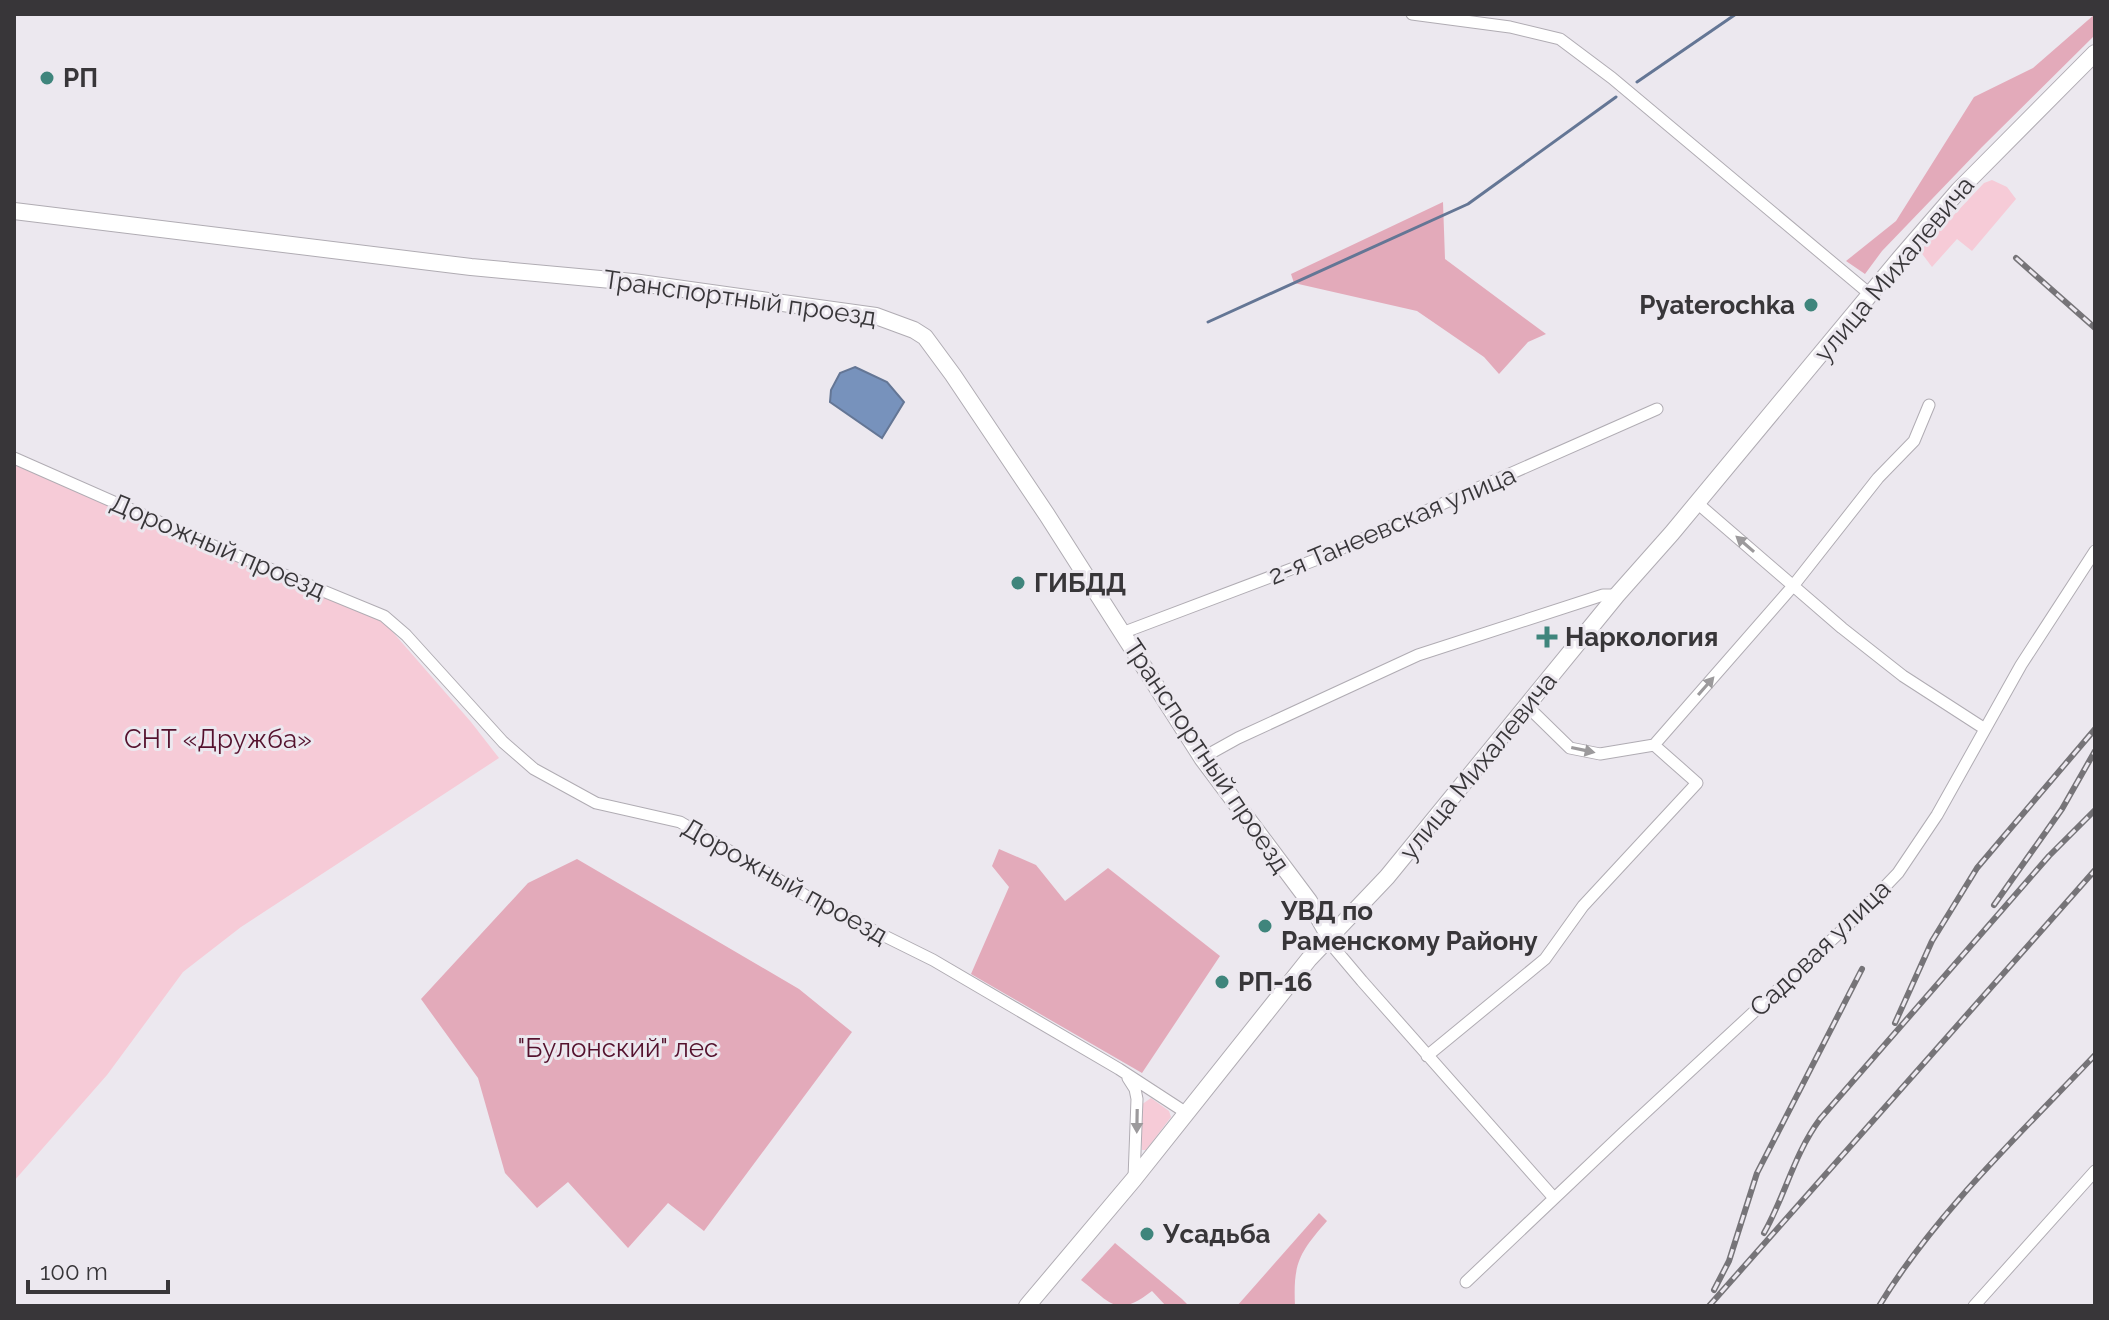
<svg xmlns="http://www.w3.org/2000/svg" width="2109" height="1320" viewBox="0 0 2109 1320" font-family="Raleway,sans-serif">
  <rect width="100%" height="100%" fill="#ece8ef"/>
  <path fill="#f6cbd7" d="M1992,180l15,7 9,12 -44,52 -15,-12 -25,28 -12,-16 64,-68z
    M14,462l193,88 177,72 87,100 28,36 -258,169 -58,45 -76,103 -93,106z
    M1151,1098l18,13 2,6 -25,33h-4l-1,-45z"/>
  <path fill="#e3aaba" d="M2095,14v21l-113,112 -100,104 -17,23 -19,-13 50,-40 78,-124 59,-29z
    M1443,202l2,57 101,75 -18,8 -29,32 -15,-17 -67,-46 -123,-28 -3,-9z
    M999,849l37,16 29,36 43,-33 112,88 -78,117 -171,-99 38,-87 -17,-21z
    M577,859l222,130 53,43 -148,199 -36,-28 -40,45 -60,-66 -31,26 -32,-35 -27,-95 -57,-79 107,-116z
    M1319,1213l8,8c-28,32 -34,42 -32,85h-58z
    M1115,1243l67,56 7,7h-23l-14,-15c-35,27 -40,13 -71,-11z"/>
  <path fill="#7792bc" stroke="#647695" stroke-width="2" d="M855,367l32,15 17,20 -22,36 -52,-36 1,-12 9,-17z"/>
  <g fill="none" stroke-linecap="round" stroke-linejoin="round">
    <path stroke="#647695" stroke-width="3" d="M1637,82l99,-68
      M1208,322l260,-118 148,-107"/>
    <defs>
      <path id="street" d="M1412,14l98,13 50,12 52,39 259,217
        M14,458l195,86 175,72 22,19 97,107 31,27 62,34 84,19 140,82 113,56 186,109 66,43
        M1696,502l146,126 61,48 82,53
        M1122,633l193,-73 342,-151
        M1527,706l43,42 30,6 54,-9 139,-159 85,-108 36,-37 15,-36
        M1202,758l36,-20 180,-83 185,-60h14
        M1330,938l5,11 27,32 192,217
        M1427,1056l118,-97 38,-53 114,-123 -43,-38
        M1128,1078l7,11 2,10 -3,79
        M1466,1282l156,-148 228,-211 48,-50 39,-58 84,-150 74,-114
        M1974,1306l121,-135"/>
      <path id="secondary" d="M14,211l457,56 162,15 243,34 38,14 11,7 28,38 94,140 155,243 107,143 21,37
        M1027,1306l107,-127 175,-220 78,-82 230,-282 55,-62 229,-276 58,-67 136,-137"/>
    </defs>
    <use href="#street" stroke="#b0acb3" stroke-width="13"/>
    <use href="#secondary" stroke="#b0acb3" stroke-width="18"/>
    <use href="#street" stroke="#fff" stroke-width="11"/>
    <use href="#secondary" stroke="#fff" stroke-width="16"/>
    <defs>
      <path id="rail" d="M2016,258l79,70
        M1994,905l68,-96 33,-58
        M1895,1023l37,-82 45,-73 118,-139
        M1764,1233c21,-37 30,-79 56,-114l229,-263 46,-46
        M1714,1290l15,-29 28,-88 105,-204
        M1709,1306l386,-436
        M1879,1306c56,-92 142,-173 216,-251"/>
    </defs>
    <use href="#rail" stroke="#767478" stroke-width="6"/>
    <use href="#rail" stroke="#ece8ef" stroke-width="3" stroke-dasharray="9" stroke-linecap="butt"/>
  </g>
  <defs><path id="oneway-solid" d="M-6-.8H1V-3.2L6.5 0L1 3.2V.8H-6Z" transform="scale(2)"/></defs>
  <g fill="#9c9a9c">
    <use href="#oneway-solid" transform="translate(1745 544) rotate(-139)"/>
    <use href="#oneway-solid" transform="translate(1706 686) rotate(-49)"/>
    <use href="#oneway-solid" transform="translate(1583 750) rotate(12)"/>
    <use href="#oneway-solid" transform="translate(1137 1121) rotate(91)"/>
  </g>
  <g fill="#3f857c" stroke="#ece8ef" stroke-width="3">
    <circle cx="47" cy="78" r="8"/>
    <circle cx="1811" cy="305" r="8"/>
    <circle cx="1018" cy="583" r="8"/>
    <path d="M1543 625h8v8h8v8h-8v8h-8v-8h-8v-8h8z"/>
    <circle cx="1265" cy="926" r="8"/>
    <circle cx="1222" cy="982" r="8"/>
    <circle cx="1147" cy="1234" r="8"/>
  </g>
  <g text-anchor="middle" stroke-width="6" stroke-linejoin="round" paint-order="stroke">
    <g font-size="26" font-weight="bold" fill="#383639" stroke="#ece8ef" text-anchor="start">
      <text x="63" y="87">РП</text>
      <text x="1795" y="314" text-anchor="end">Pyaterochka</text>
      <text x="1034" y="592">ГИБДД</text>
      <text x="1565" y="646">Наркология</text>
      <text x="1281" y="920">УВД по<tspan x="1281" dy="30">Раменскому Району</tspan></text>
      <text x="1238" y="991">РП-16</text>
      <text x="1163" y="1243">Усадьба</text>
    </g>
    <g font-size="26" fill="#383639" stroke="#ece8ef">
      <text transform="translate(1894 269) rotate(-50)" y="9">улица Михалевича</text>
      <text transform="translate(740 298) rotate(8)" y="9">Транспортный проезд</text>
      <text transform="translate(1392 525) rotate(-23)" y="9">2-я Танеевская улица</text>
      <text transform="translate(218 546) rotate(23)" y="9">Дорожный проезд</text>
      <text transform="translate(1207 756) rotate(56)" y="9">Транспортный проезд</text>
      <text transform="translate(1478 766) rotate(-51)" y="9">улица Михалевича</text>
      <text transform="translate(785 881) rotate(29)" y="9">Дорожный проезд</text>
      <text transform="translate(1820 948) rotate(-44)" y="9">Садовая улица</text>
    </g>
    <g font-size="26" fill="#54112d" stroke="#ece8ef">
      <text x="218" y="748">СНТ «Дружба»</text>
      <text x="618" y="1057">"Булонский" лес</text>
    </g>
  </g>
  <rect width="2109" height="1320" fill="none" stroke="#383639" stroke-width="32"/>
  <path d="M28 1280v12h140v-12" fill="none" stroke="#383639" stroke-width="4"/>
  <text x="40" y="1280" font-size="24" fill="#383639" stroke="#ece8ef" stroke-width="6" paint-order="stroke">100 m</text>
</svg>
